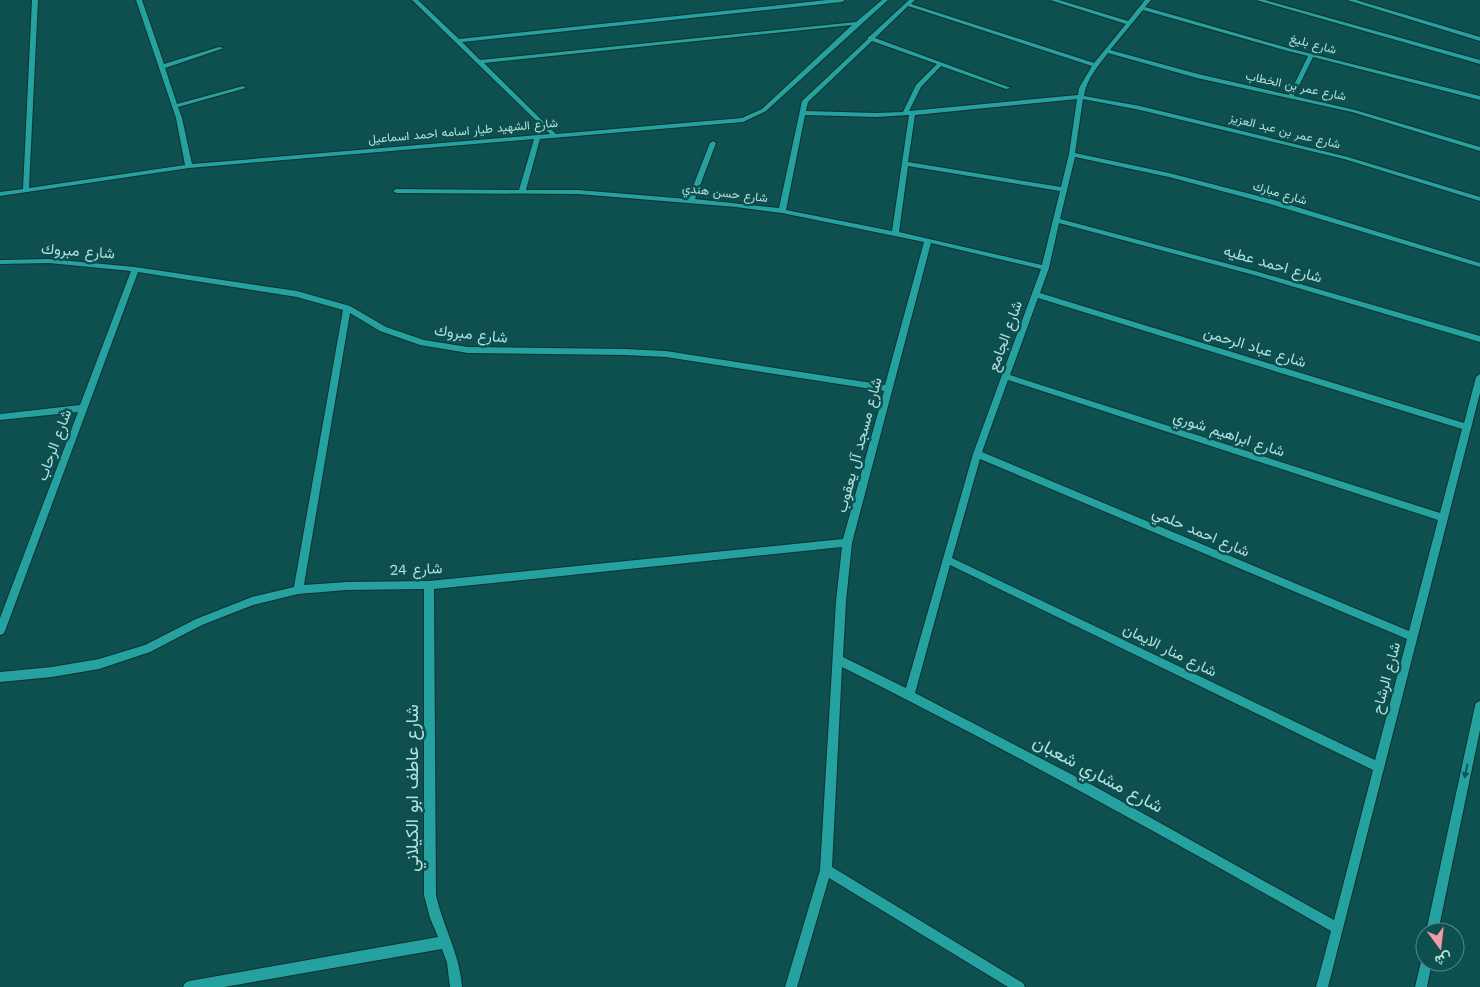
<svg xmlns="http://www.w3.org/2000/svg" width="1480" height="987" viewBox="0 0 1480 987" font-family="'Work Sans',Vazirmatn,sans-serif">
  <rect width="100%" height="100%" fill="#0e4f4f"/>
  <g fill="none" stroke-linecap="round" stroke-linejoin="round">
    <defs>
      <path id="minor" d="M32,0h6l-9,188 156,-23 -9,-47 -40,-118h6l22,64 55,-17 5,1 -59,20 12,36 66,-18 3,2 -68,19 4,11 10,46 358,-30 -138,-134h6l41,39 368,-39h18l-3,2 -380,40 18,18 376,-38 26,-22h6l-122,111 -23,11 -203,17 -14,51h52l110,9 22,-56 3,-2 3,2 -21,56 84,9 23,-107 66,-62v-2l2,-1 39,-36h6l-4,4 183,59 32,-39 -76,-24h9l69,21 17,-21h6l-6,7 143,41 192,48v4l-167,-43 -19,39 61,14 125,37v4l-128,-39 -155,-34 -89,-25c-10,13 -22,27 -24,43l56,10 208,51 132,40v4l-136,-42 -204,-49 -57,-11 -8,54 94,20 105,27 206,63v4l-210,-63 -101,-27 -94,-20 -15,62 195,52 225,65v6l-226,-67 -195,-52 -10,45 -9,25 424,130 12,-46 4,-3v19l-152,594h-12l15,-56c-161,-92 -323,-181 -489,-264l-10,200 191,116 2,4h-17l-179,-109 -32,109h-12l35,-117 16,-269 6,-54 -408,42 2,306c7,32 24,59 26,92h-12l-3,-24 -5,-14 -218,38h-41l2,-4 4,-2 249,-44 -8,-19 -6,-23v-306l-77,1 -49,4 -45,11 -51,20 -52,27 -51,17 -47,8 -52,5v-10l52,-5 47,-8 46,-14 51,-26 56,-22 42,-10 49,-277 -46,-13 -159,-25 -133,359 -2,3 -3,1v-17l78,-206 -78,8v-6l80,-9 51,-134 -82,-8 -49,1v-4l49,-1 86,8 162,24 53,15 36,21 38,13 44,7 157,2 41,2 219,34 39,-143 -142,-29 -46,-6 -158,-13 -182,-1 -3,-2 3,-2 123,1 15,-51 -345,29 -189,28v-4l23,-3zM908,6l184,60 -13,22 -1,7 -169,16 12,-24 20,-21 65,23 5,-1 -136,-50zM1143,10l141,40 24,6 -19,39 -91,-21 -88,-24zM852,25l-90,84 -20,9 -186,16 -72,-71zM872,41l65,23 -21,21 -13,27 -27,1 -70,-2 2,-9zM1077,99l-8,55 -8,33 -153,-25 7,-47zM805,115l71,2 33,-2 -17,116 -106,-21zM908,166l152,25 -18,74 -143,-33zM931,243l110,26 -68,185 -67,234 -63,-31 3,-56 6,-58zM1038,298l424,131 -22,84 -430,-138zM350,313l30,18 40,14 48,8 157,2 41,2 218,34 -41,148 -414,42 -82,1 -43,3zM1008,380l430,140 -29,111 -427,-179zM980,459l427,180 -32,121 -423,-202zM950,565l423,205 -39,150 -240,-134 -179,-93z
        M1256,0h9l215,60v4z
        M1347,0h9l124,37v4z
        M1480,701v29l-42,202h-12l49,-226 1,-3z
        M1425,956v6h7l-5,25h-12l7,-29z"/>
    </defs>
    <use href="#minor" stroke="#0d3232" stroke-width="2"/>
    <use href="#minor" fill="#25a1a0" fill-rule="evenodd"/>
  </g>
  <defs><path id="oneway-solid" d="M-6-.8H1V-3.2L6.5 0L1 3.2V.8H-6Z" transform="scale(1.25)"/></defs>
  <use fill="#105757" href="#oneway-solid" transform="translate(1466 771) rotate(102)"/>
  <g text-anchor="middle" stroke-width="5" stroke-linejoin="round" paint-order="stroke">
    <g font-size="12" fill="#b0e2e1" stroke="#0e4f4f">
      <text transform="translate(1313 44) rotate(15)" y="4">شارع بليغ</text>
      <text transform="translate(1296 86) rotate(12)" y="4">شارع عمر بن الخطاب</text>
      <text transform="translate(463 131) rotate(-5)" y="4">شارع الشهيد طيار اسامه احمد اسماعيل</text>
      <text transform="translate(1285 131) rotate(14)" y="4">شارع عمر بن عبد العزيز</text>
      <text transform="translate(725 193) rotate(7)" y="4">شارع حسن هندي</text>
      <text transform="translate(1280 193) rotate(16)" y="4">شارع مبارك</text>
    </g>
    <g font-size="15" fill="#b0e2e1" stroke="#0e4f4f">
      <text transform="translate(78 251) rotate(4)" y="5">شارع مبروك</text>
      <text transform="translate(1273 264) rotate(16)" y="5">شارع احمد عطيه</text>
      <text transform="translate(471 334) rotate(6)" y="5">شارع مبروك</text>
      <text transform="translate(1005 336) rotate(-70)" y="5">شارع الجامع</text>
      <text transform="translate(1255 347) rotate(17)" y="5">شارع عباد الرحمن</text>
      <text transform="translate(1229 434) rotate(18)" y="5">شارع ابراهيم شوري</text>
      <text transform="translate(54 445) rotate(-70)" y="5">شارع الرحاب</text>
      <text transform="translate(859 445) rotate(-75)" y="5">شارع مسجد آل يعقوب</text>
      <text transform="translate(1201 532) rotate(23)" y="5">شارع احمد حلمي</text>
      <text transform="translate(416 569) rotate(-2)" y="5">شارع 24</text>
      <text transform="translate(1170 650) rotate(26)" y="5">شارع منار الايمان</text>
      <text transform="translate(1386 678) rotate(-75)" y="5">شارع الرشاح</text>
    </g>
    <g font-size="18" fill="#b0e2e1" stroke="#0e4f4f">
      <text transform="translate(1098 774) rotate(28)" y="6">شارع مشاري شعبان</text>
      <text transform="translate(412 788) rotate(-90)" y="6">شارع عاطف ابو الكيلاني</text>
    </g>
  </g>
  <g transform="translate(1440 947) rotate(165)"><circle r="24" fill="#0e4f4f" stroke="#4f8a89"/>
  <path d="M0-4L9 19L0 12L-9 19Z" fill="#f49aa2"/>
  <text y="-8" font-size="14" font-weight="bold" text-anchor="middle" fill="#b0e2e1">ش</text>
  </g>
</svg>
